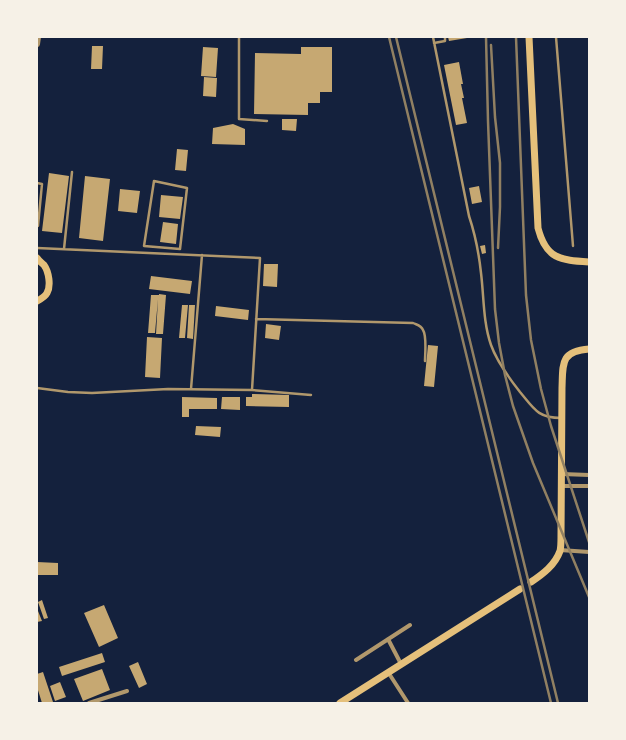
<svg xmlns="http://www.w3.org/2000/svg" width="626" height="740" viewBox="0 0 626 740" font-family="Lora,serif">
  <rect width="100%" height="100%" fill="#14213d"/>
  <path fill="#c6a872" d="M448,37h19v1l-18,3z
    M92,46h11l-1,23h-11z
    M203,47l15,1 -2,29 -15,-1z
    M301,47h31v45h-12v11h-12v12l-54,-1 1,-61 46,1z
    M459,62l4,22h-2l3,14h-2l5,25 -11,2 -12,-60z
    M204,77l13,1 -1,19 -13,-1z
    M282,119h15l-1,12 -14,-1z
    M233,124l12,5v16l-33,-1 1,-16z
    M177,149l11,1 -2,21 -11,-1z
    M49,173l20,3 -7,57 -20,-2z
    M85,176l25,3 -7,62 -24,-3z
    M479,186l3,16 -10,2 -3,-16z
    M120,189l20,2 -3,22 -19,-2z
    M161,195l22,2 -3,22 -21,-2z
    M163,222l15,2 -2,20 -16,-2z
    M485,245l1,8 -4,1 -2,-8z
    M264,264h14l-1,23 -14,-1z
    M151,276l41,5 -2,13 -41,-5z
    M159,294l7,1 -3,39h-7l2,-35 -3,34h-7l3,-38h8z
    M182,305h6l-3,33h-6z
    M189,305h6l-2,34 -6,-1z
    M216,306l33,4 -1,10 -33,-4z
    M266,324l15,2 -2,14 -14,-2z
    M147,337l15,1 -2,40 -15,-1z
    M428,345l10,1 -4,41 -10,-1z
    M252,394l37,1v12l-43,-1v-9h6z
    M182,397l35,1v11h-33h5v8h-7z
    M222,397h18v13l-19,-1z
    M196,426l25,1 -1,10 -25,-2z
    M37,562l21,1v12h-21z
    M42,600l6,18 -4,1 -6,-17z
    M104,605l14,33 -19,9 -15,-34z
    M38,611l4,10 -5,1v-10z
    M102,653l3,9 -43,14 -3,-9z
    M138,662l9,22 -8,4 -10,-22z
    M102,669l8,21 -27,11 -9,-22z
    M43,672l10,30 -4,1h-7l-5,-16v-13z
    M60,682l6,15 -11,4 -5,-15z"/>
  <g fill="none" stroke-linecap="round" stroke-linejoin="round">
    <path stroke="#b1986c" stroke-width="2.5" d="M239,37v82l28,2
      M433,37l36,179c6,18 10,38 12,57 3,24 2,49 10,72 6,17 18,33 29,47 14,17 18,26 41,26
      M556,37l17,209
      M434,43l11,-2v-4
      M154,181l33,7 -7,61 -36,-3z
      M37,183l5,1 -4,42h-1
      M37,248l223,10 -8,132
      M64,249l8,-77
      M256,319l157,4c4,2 8,2 10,7 4,6 2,24 2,31
      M37,388l31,4 24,1 76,-4 84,1 59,5
      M191,389l11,-134"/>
    <path stroke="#b1986c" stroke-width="4" d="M562,474l27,1
      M562,486h27
      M560,550l29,2
      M388,639l13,25
      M356,660l54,-35
      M388,672l20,31
      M89,703l38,-12"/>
    <path stroke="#b1986c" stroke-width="6" d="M37,44l1,-7"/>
    <path stroke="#e5c07b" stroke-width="7" d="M529,37l9,191c8,31 22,32 51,34
      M37,258c2,3 5,5 7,7 5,7 7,21 3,28 -2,4 -6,6 -10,8
      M531,582c12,-8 24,-17 29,-31 1,-4 1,-9 1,-14l1,-149c1,-24 -2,-37 27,-39
      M340,703l180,-114"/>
    <path stroke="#918062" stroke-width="2.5" d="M389,37l162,666
      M396,37l162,666
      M486,37l2,84 7,188 4,34 6,32 8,31 20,57 56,134
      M516,37l10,258 5,45 10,49 10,37 38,116
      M491,45l4,72 5,46v44l-2,41"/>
  </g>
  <rect width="626" height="740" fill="none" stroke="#f6f1e7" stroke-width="76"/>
</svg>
